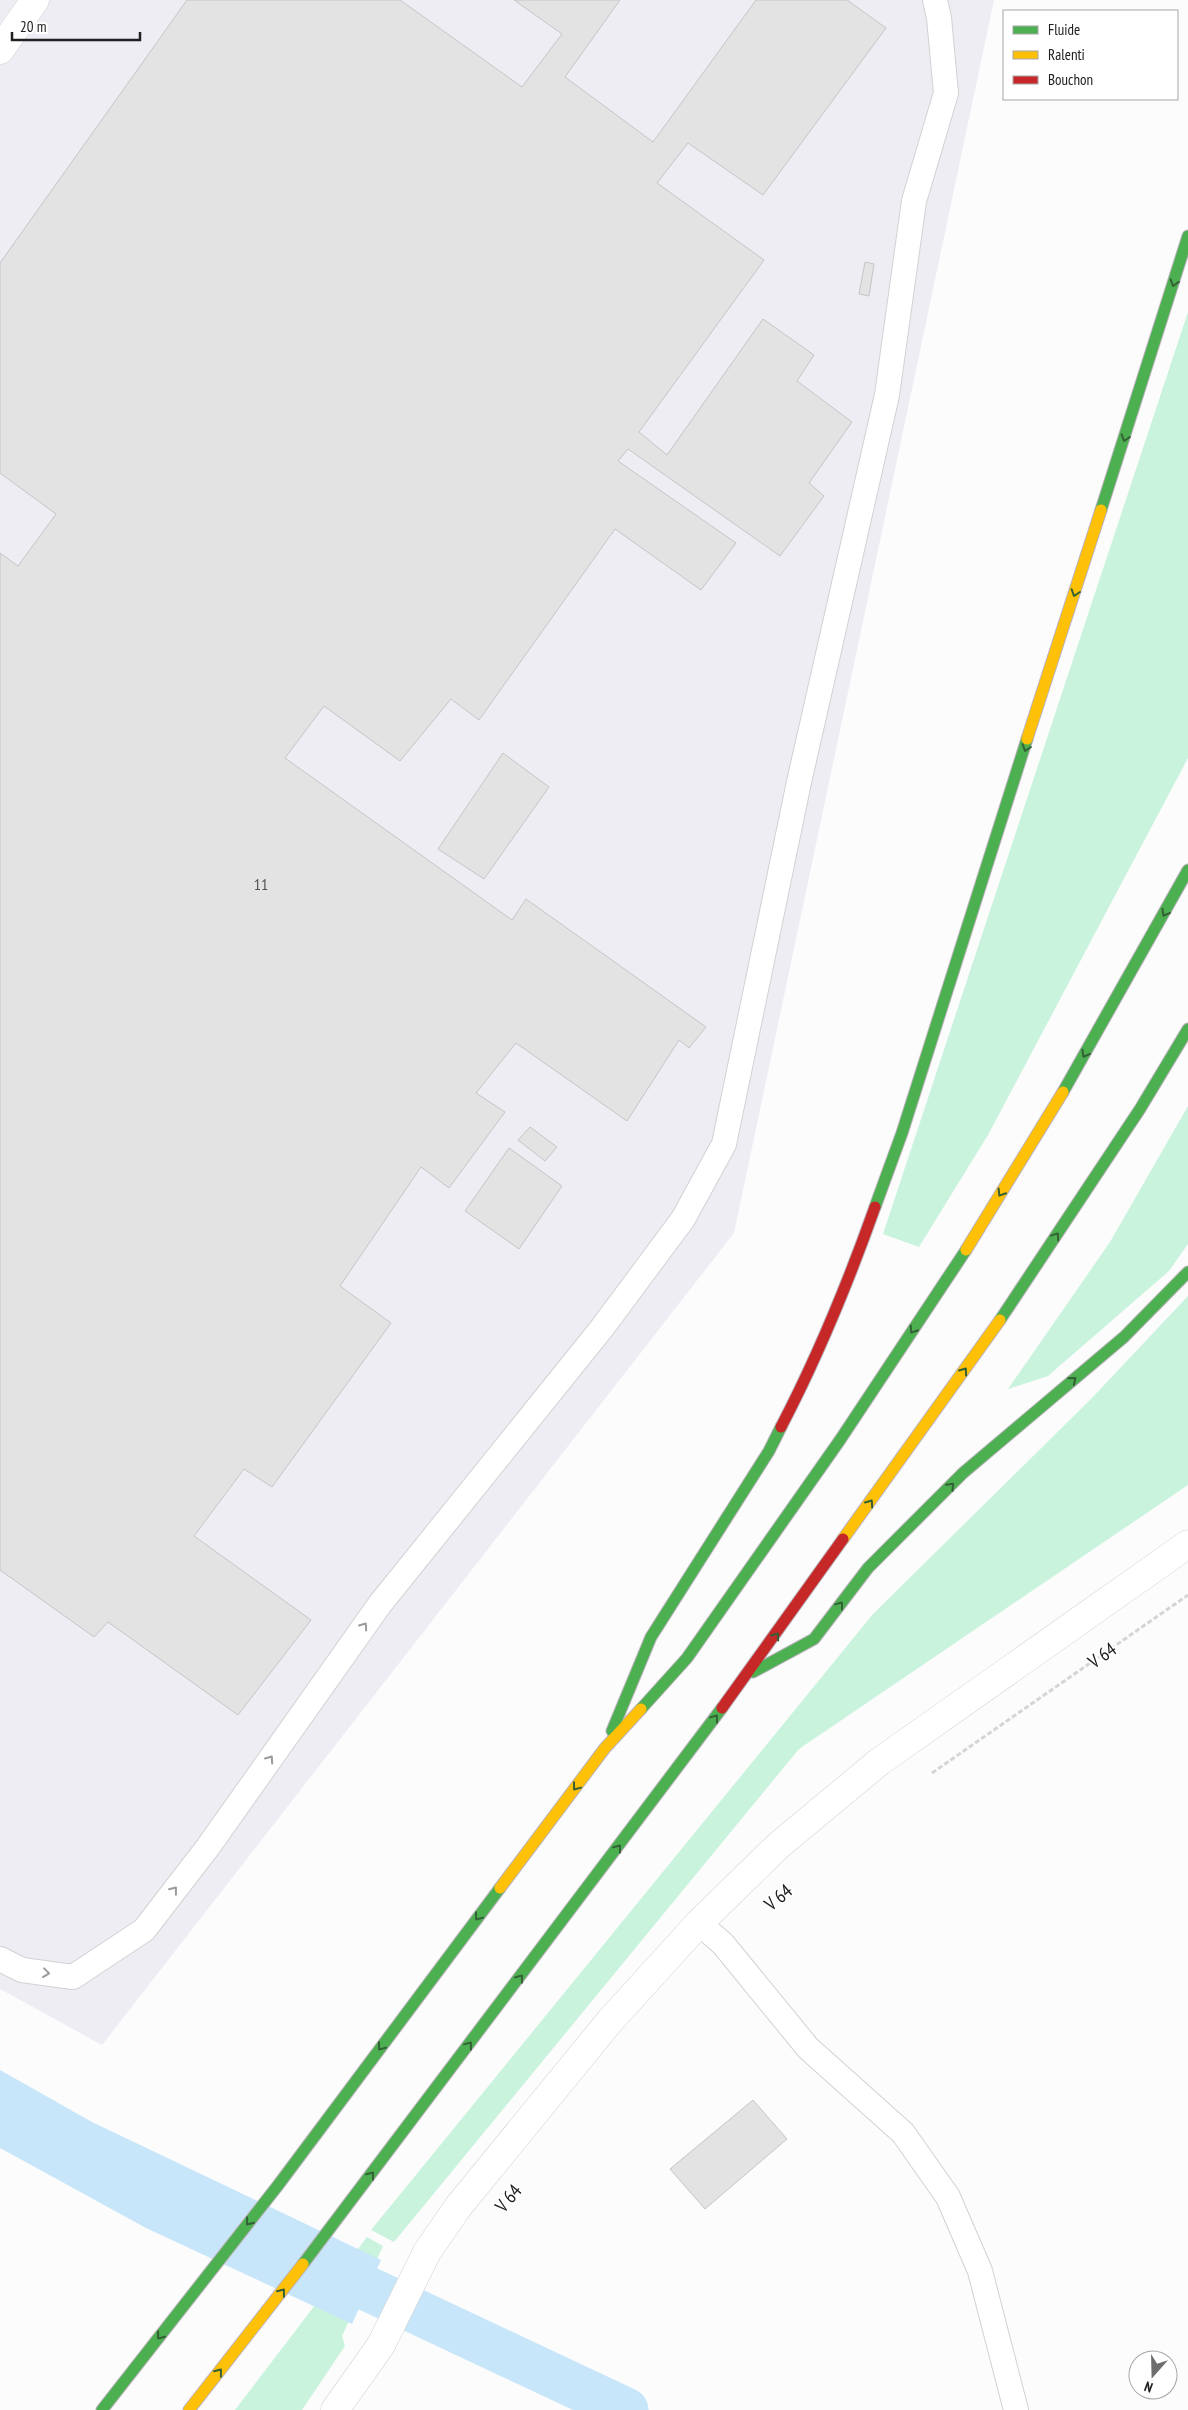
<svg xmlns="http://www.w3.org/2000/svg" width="1188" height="2410" viewBox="0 0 1188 2410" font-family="'PT Sans Narrow',sans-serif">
  <rect width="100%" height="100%" fill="#fcfcfd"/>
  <path fill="#eeedf4" d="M0,0h994l-260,1233 -632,812 -102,-56z"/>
  <path fill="#c9f3dd" d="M1188,312v446l-200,377 -69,112 -36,-13z
    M1188,1106v138l-19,27 -121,105 -40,13 102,-147z
    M1188,1296v189l-389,264 -405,493 -23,-12 502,-616 218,-215z
    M367,2237l16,9 -41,90 3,10 -43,64h-67z"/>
  <path fill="#c8e6f9" d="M0,2070l92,52 289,138 -29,64 -206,-96 -146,-80z"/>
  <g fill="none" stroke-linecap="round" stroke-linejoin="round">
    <path stroke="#c8e6f9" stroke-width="45" d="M313,2263l313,147"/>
  </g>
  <path fill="#e4e3e4" stroke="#c6c5c5" d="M187,0h213l122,87 40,-53 -48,-34h106l-55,77 88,65 103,-142h91l39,28 -123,167 -75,-52 -31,40 107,77 -125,172 28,23 96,-136 51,36 -17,26 55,41 -43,61 15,13 -44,60 -152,-107 -10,12 118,82 -35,47 -86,-61 -136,191 -28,-21 -51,62 -76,-55 -39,52 227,162 14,-21 180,128 -17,21 -10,-8 -52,81 -111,-78 -40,50 29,19 -56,76 -28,-21 -81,119 51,37 -119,164 -28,-18 -50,67 117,84 -73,95 -130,-93 -14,15 -94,-67v-1017l18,13 38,-52 -56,-41v-210z
    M865,262l9,2 -5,32 -10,-2z
    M503,753l46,34 -65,92 -46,-30z
    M530,1127l27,20 -12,14 -27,-21z
    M509,1148l53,38 -43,63 -54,-38z
    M753,2100l34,39 -82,70 -35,-40z"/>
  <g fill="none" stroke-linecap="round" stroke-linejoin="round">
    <defs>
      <path id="lane" d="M699,1923l24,21 85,104 95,85 45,64 32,74 36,139
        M0,1959l22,11 51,7 71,-47 64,-83 172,-243 222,-276 81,-109 41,-75 75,-362 88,-387 27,-194 32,-108 -7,-75 -4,-18"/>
      <path id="street" d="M0,50l35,-50
        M335,2410l46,-65 46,-93 31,-45 151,-185 90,-99 80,-78 100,-83 309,-218"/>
      <path id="fast" d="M1101,510l87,-274
        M1063,1092l125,-222
        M875,1207l27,-74 125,-394
        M1000,1320l140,-211 48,-80
        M753,1672l61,-33 54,-71 95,-95 161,-136 64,-65
        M641,1709l46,-51 153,-218 126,-190
        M612,1731l39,-94 118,-186 12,-24
        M303,2264l419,-556
        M102,2410l177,-226 221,-296"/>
      <path id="slow" d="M1027,739l74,-229
        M966,1250l97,-158
        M843,1539l157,-219
        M500,1888l105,-140 36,-39
        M189,2410l114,-146"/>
      <path id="jam" d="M781,1427c37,-71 67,-144 94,-220
        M722,1708l121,-169"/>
    </defs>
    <use href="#lane" stroke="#d2d2d3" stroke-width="26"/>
    <use href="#street" stroke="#d2d2d3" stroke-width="29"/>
    <use href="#fast" stroke="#bab2bb" stroke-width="13"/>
    <use href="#slow" stroke="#bab2bb" stroke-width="13"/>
    <use href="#jam" stroke="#bab2bb" stroke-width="13"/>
    <path stroke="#d5d5d6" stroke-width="3" stroke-dasharray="5 2.5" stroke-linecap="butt" d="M932,1773l256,-178"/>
    <use href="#lane" stroke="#fff" stroke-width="24"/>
    <use href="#street" stroke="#fff" stroke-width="28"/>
    <use href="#fast" stroke="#4caf50" stroke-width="11"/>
    <use href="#slow" stroke="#ffc107" stroke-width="11"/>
    <use href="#jam" stroke="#c62828" stroke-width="11"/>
  </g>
  <defs><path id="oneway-chevron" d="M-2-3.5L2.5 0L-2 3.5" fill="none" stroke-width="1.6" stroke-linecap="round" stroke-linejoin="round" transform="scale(1.25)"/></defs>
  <g stroke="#346036">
    <use href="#oneway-chevron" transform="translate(1174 283) rotate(107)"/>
    <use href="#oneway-chevron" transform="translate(1125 438) rotate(108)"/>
    <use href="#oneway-chevron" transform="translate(1075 593) rotate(108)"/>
    <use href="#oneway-chevron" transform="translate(1026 748) rotate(108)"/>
    <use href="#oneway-chevron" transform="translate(1165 913) rotate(119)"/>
    <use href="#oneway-chevron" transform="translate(1085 1054) rotate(119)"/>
    <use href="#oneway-chevron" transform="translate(1001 1193) rotate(122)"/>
    <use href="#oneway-chevron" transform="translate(1056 1236) rotate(-56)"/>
    <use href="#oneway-chevron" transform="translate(913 1330) rotate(123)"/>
    <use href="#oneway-chevron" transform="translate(964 1371) rotate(-55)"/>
    <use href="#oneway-chevron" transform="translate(1073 1380) rotate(-40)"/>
    <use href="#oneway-chevron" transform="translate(951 1486) rotate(-46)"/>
    <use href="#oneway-chevron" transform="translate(870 1503) rotate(-55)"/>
    <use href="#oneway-chevron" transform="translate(840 1605) rotate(-53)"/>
    <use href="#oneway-chevron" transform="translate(776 1636) rotate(-55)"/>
    <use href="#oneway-chevron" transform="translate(715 1718) rotate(-53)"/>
    <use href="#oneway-chevron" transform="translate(576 1787) rotate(127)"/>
    <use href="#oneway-chevron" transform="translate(618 1848) rotate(-53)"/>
    <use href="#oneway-chevron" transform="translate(478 1917) rotate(127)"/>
    <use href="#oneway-chevron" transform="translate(520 1978) rotate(-53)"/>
    <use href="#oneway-chevron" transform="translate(469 2045) rotate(-53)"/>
    <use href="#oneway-chevron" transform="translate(381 2047) rotate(127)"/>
    <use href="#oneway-chevron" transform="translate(371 2175) rotate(-53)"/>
    <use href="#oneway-chevron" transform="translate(249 2222) rotate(128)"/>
    <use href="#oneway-chevron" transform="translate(282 2292) rotate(-52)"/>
    <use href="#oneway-chevron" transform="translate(160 2336) rotate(128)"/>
    <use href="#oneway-chevron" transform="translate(219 2372) rotate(-52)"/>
  </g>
  <g stroke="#9b9b9b">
    <use href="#oneway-chevron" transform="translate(364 1626) rotate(-55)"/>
    <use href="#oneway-chevron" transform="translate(270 1759) rotate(-55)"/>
    <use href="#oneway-chevron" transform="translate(174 1890) rotate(-52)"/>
    <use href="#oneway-chevron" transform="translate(46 1973) rotate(7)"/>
  </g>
  <g text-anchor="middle" stroke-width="4" stroke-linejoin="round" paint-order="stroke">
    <g font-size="16" fill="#515152">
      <text x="261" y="890">11</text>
    </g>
    <g font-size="19" fill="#202021" stroke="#fff">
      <text transform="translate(1102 1655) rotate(-35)" y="7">V 64</text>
      <text transform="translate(778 1897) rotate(-40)" y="7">V 64</text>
      <text transform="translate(508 2198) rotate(-50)" y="7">V 64</text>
    </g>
  </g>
  <rect x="1003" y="10" width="175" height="90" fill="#ffffff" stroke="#a6a6a6"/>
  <rect x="1013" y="26" width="25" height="8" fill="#4caf50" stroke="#a6a6a6"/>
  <text x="1048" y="35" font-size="15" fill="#202021">Fluide</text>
  <rect x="1013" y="51" width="25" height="8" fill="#ffc107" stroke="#a6a6a6"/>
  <text x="1048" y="60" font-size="15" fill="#202021">Ralenti</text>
  <rect x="1013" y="76" width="25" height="8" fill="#c62828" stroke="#a6a6a6"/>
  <text x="1048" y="85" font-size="15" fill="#202021">Bouchon</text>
  <g transform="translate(1153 2375) rotate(200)"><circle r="24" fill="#ffffff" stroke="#a6a6a6"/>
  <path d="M0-4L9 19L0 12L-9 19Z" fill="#6d6d6e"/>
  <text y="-8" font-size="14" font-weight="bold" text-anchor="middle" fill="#202021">N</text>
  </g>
  <path d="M12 32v8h128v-8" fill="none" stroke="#202021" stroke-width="2.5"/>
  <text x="20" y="32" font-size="15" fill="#202021" stroke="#ffffff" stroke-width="4" paint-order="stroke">20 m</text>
</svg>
